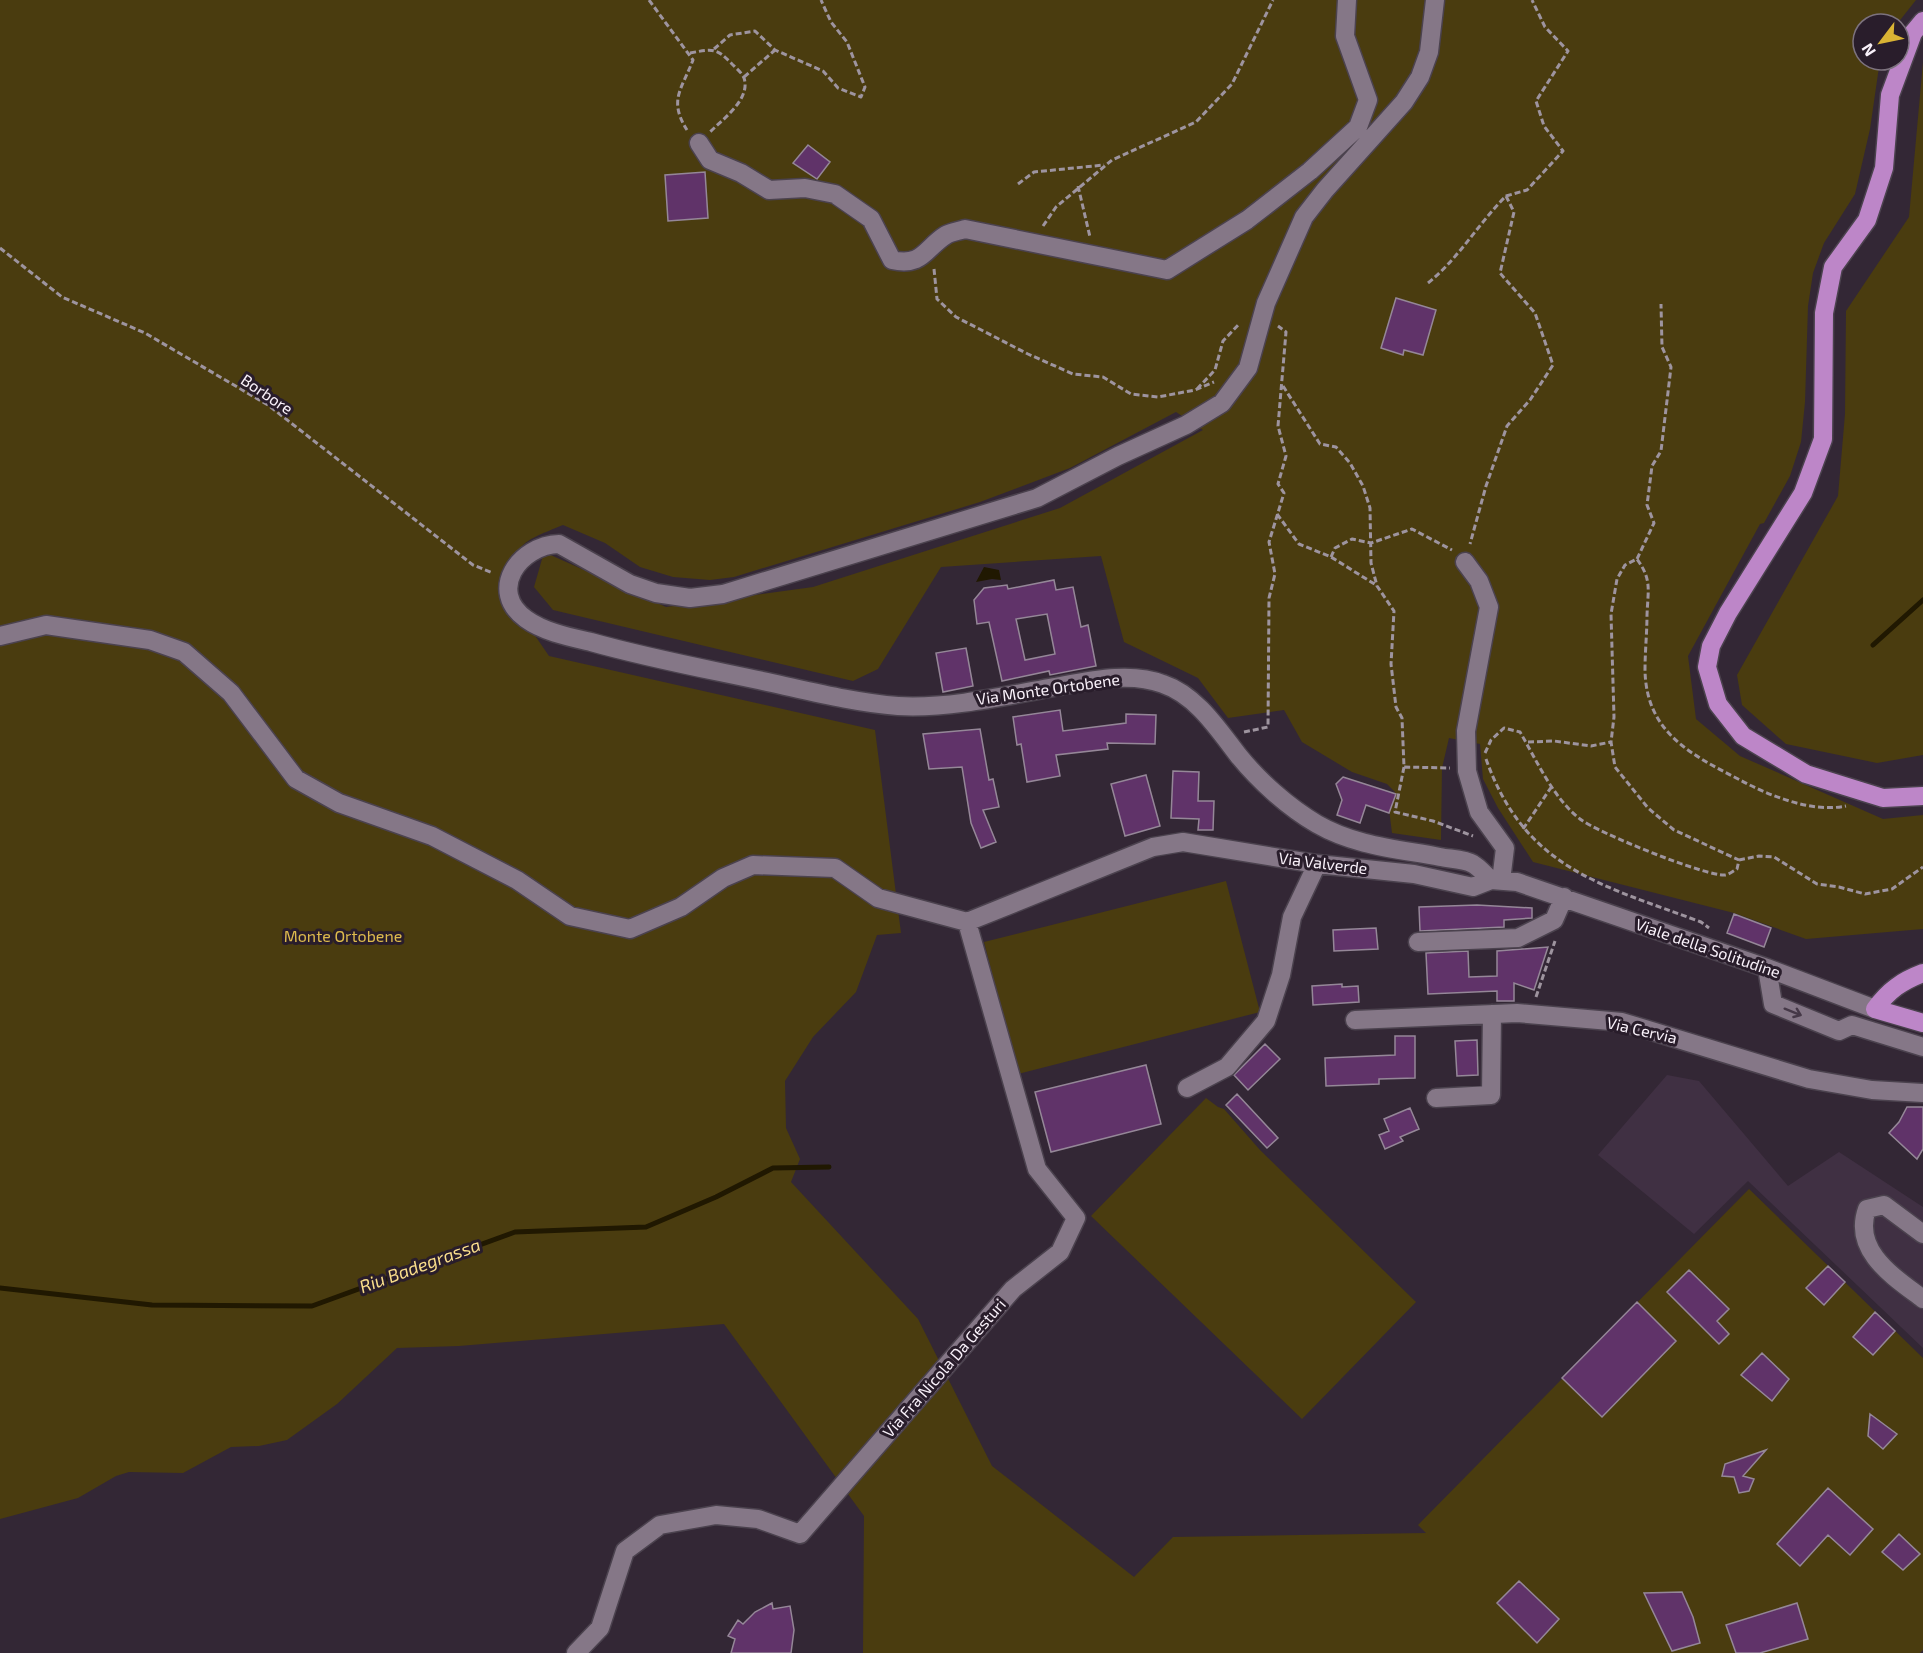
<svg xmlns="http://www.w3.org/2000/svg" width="1923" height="1653" viewBox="0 0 1923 1653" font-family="'Exo 2',sans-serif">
  <rect width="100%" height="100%" fill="#332735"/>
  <path fill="#403043" d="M1667,1075l32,6 89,105 51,-34 84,55v141l-175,-167 -54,53 -96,-79z"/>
  <path fill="#4a3c0f" d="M0,0h1916l-19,24h-34v36h17l-10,69 -15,65 -31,49 -11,30 -5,33 -3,96 -4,40 -11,34 -26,47 -4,1 -72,132 8,63 44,37 143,63 40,-4v114l-117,10 -72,-26 -201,-51 -35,-54 -15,-29 -3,-35 -31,-6 -7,30 -1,72 -49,-7 -3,-24 6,-17 -8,-8 -35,-12 -50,-30 -18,-32 -56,8 -30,-40 -74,-36 -23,-86 -160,11 -63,102 -25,12 -300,-71 -19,-23 10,-35 122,55 147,-20 247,-79 143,-78 -27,-18 -106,56 -90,34 -246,75 -24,3 -37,-3 -33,-10 -35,-24 -42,-18c-47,19 -43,17 -60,64l46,67 326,74 26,203 -24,2 -21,57 -43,45 -28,44 1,47 14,31 -9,23 127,137 74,147 142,111 39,-40 253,-4 -8,-8 331,-336 174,169v292l-3,3h-1057l1,-137 -140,-192 -265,22 -62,2 -60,56 -50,36 -28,6 -28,1 -48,26 -54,-1 -13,4 -38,22 -78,21z
    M1923,62v693l-46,8 -91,-19 -44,-39 -5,-30 101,-179 7,-82 1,-103 63,-94z
    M1226,881l34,131 -242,62 -34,-132z
    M1206,1098l12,9 6,2 36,41 156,152 -114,117 -211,-203z"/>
  <path fill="#201801" d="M984,567l15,3 2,10 -9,-1 -16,3z"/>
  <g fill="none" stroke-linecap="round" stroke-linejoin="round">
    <path stroke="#201801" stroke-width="5" d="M1873,645l50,-45
      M0,1288l152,17 160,1 203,-74 131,-5 70,-30 57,-29 56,-1"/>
  </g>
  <path fill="#603369" stroke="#958798" stroke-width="1.5" fill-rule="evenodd" d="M808,145l22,17 -13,17 -24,-16z
    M705,172l3,46 -40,3 -3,-46z
    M1396,298l40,12 -13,45 -19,-5 -1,5 -22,-7z
    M1054,580l2,10 17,-3 8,40 7,-2 8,41 -46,9 -1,-4 -47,10 -13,-59 -12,2 -3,-24 10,-12 23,-3 1,4zM1047,614l8,40 -30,6 -9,-41z
    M966,648l7,38 -30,6 -7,-39z
    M1060,710l3,21 63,-8v-9l30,1 -1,29 -48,-1 1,6 -52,6 4,21 -33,6 -6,-38 -4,1 -4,-28z
    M980,729l9,51 4,-1 6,28 -16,3 13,32 -15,6 -10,-25 -9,-56 -33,2 -6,-35z
    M1173,771l26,1 -1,29h16l-1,29h-15l1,-11 -28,-1z
    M1146,775l14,51 -35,10 -14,-52z
    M1343,777l53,17 -7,19 -23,-8 -6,18 -23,-8 5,-15 -6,-16z
    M1477,905l55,3v10l-28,2v7l-84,4 -1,-24z
    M1734,914l37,14 -7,19 -37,-14z
    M1376,928l2,21 -44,2 -1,-21z
    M1548,947l-14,43 -20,-7v18h-17v-10l-69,3 -2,-41 42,-2 1,26 28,-1v-25z
    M1342,984v3l16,-1 1,16 -46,3 -1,-19z
    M1395,1036h20v42l-36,1v5l-53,2 -1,-28 70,-3z
    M1477,1040l1,35 -21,1 -2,-35z
    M1265,1044l15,15 -32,31 -14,-15z
    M1146,1065l15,59 -110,28 -16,-60z
    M1237,1094l41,44 -11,10 -41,-43z
    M1907,1107h16v42l-6,10 -28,-26 10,-11z
    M1410,1108l9,21 -19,8 3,4 -18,8 -6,-14 10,-4 -5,-12z
    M1828,1266l17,16 -21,23 -18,-17z
    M1689,1270l40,39 -12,12 12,13 -10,10 -52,-52z
    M1637,1302l39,39 -74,76 -40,-39z
    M1875,1312l20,19 -22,24 -20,-18z
    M1762,1353l27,26 -17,22 -31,-26z
    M1870,1414l27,20 -14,15 -15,-13z
    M1766,1450l-23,26 11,3 -5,12 -10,2 -5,-16 -12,-1 3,-12z
    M1828,1488l45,41 -23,26 -22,-20 -28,31 -23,-22z
    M1899,1534l21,20 -17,16 -21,-18z
    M1519,1581l40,38 -22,24 -40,-40z
    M1682,1592l11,25 7,26 -28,8 -28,-58z
    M772,1603l1,6 17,-3 4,24 -3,23h-60l4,-14 -7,-3 10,-16 5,4 12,-12z
    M1797,1603l11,36 -48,14h-24l-10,-28z"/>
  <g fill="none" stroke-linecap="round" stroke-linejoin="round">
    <defs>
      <path id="minor" d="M1435,0l-6,52 -9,25 -16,25 -79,88 -21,27 -38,86 -18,65 -26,35 -36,22 -68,31 -81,42 -314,96 -33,4 -34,-5 -26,-9 -71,-40c-40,1 -72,47 -33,75 18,13 43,18 65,23 60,17 121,28 181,41 41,9 85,20 126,23 49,3 107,-10 156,-19 34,-6 76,-16 109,-3 33,11 55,45 75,71 21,26 50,52 79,69 38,22 81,25 123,33 10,2 25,2 33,7 7,4 12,11 18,16
        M699,143l11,17 31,13 28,17 36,-2 30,6 36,25 21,41c31,7 33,-12 54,-25 5,-3 13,-4 19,-6l202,41 80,-50 63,-49 48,-44 10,-27 -23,-64 2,-36
        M1465,562l14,19 10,26 -23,124 1,40 12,41 26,36 -4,33
        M0,636l46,-11 104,15 34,12 47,41 65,86 43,24 93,33 85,44 53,36 60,13 51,-22 42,-29 30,-13 82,3 43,30 89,24 186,-75 30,-5 134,22 97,10 59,13 18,-7 26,2 250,86 108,41
        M1418,942l100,-4 36,-18 10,-23
        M1767,968l6,36 66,27 13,-6 71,22
        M1355,1020l162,-7 105,9 187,57 63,11 51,3
        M1187,1088l40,-21 39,-46 15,-46 11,-58 25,-53
        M1436,1098l55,-3 1,-81
        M1923,1234l-39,-29 -17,4c-15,42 27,68 56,90
        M576,1653l24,-25 25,-77 35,-26 56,-10 42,4 42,15 213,-245 47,-37 16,-34 -39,-49 -70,-247"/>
      <path id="major" d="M1923,21l-10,12 -23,62 -6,73 -17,52 -34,47 -9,46 -1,126 -20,54 -75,120 -17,33 -4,21 11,37 25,32 63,38 77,24 40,-2
        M1923,973c-21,8 -34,17 -48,36l48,14"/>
    </defs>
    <use href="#minor" stroke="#4b424e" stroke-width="21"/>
    <use href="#major" stroke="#4b424e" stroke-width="21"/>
    <path stroke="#9e949f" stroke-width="3" stroke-dasharray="6 3" stroke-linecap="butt" d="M649,0l44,60c-11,29 -25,40 -6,70
      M714,49l16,-14 25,-4 20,19 48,21 15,17 23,9 4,-10 -18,-45 -16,-20 -10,-22
      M690,53c22,-4 26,-6 42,11 4,4 10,9 12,14 7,21 -21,41 -34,54
      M744,77l31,-27
      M1018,184l16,-12 70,-7
      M1078,186l12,51
      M1506,196l21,-6 36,-39 -19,-25 -8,-25 32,-50 -23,-24 -13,-27
      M1043,226l13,-19 56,-47 84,-38 36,-38 41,-84
      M0,248l62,49 83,36 123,72 205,160 20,8
      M934,269l3,30 19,18 72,37 45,20 30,3 28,17 27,3 37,-7 19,-8
      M1428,283c31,-25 50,-59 78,-87l8,16 -14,61 35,40 18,52 -23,35 -23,26 -21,60 -16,58
      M1283,386l37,58 16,3 14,16 13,23 7,22 1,55 6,23 17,25 -3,53 5,43 6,11 2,49 46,1
      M1197,389l18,-19 8,-29 17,-18
      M1277,514l22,30 32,13 45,28
      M1331,557l4,-9 17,-9 19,4 41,-14 40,21
      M1637,559l17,-36 -7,-18 5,-39 9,-15 10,-84 -9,-20 -1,-43
      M1244,732l24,-5 1,-129 6,-24 -6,-32 15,-49 -6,-9 8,-28 -8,-30 8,-94 -8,-6
      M1528,742l26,-1 37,5 20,-4
      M1485,753l6,-13 13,-12 16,4c17,29 33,66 60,87 16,13 127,58 145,56 3,0 8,-4 12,-6l2,-9 -65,-30 -26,-22 -33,-41 -4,-25 3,-25 -3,-103 6,-35 8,-14 12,-6c15,21 11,30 10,56 0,18 -2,36 -2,55 1,63 47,85 95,110 30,16 72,33 106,26
      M1486,759c39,110 116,126 215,163l8,6
      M1404,767l-9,45 38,9 40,15
      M1523,829l29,-43
      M1739,860l20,-4 15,1 43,27 22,3 26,7 27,-5 31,-22
      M1536,997l19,-56"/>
    <use href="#minor" stroke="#857787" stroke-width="18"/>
    <use href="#major" stroke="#bd86c8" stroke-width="18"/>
  </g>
  <defs><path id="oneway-shaft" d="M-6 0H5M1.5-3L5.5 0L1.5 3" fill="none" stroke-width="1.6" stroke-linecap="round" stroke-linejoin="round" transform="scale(1.5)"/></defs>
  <use stroke="#453847" href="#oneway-shaft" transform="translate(1793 1012) rotate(22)"/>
  <g text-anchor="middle" stroke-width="6" stroke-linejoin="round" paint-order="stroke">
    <g font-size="16" fill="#f9f1fa" stroke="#291d2b">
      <text transform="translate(267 394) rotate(34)" y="6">Borbore</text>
      <text transform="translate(1048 689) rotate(-8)" y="6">Via Monte Ortobene</text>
      <text transform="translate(1323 863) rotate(7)" y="6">Via Valverde</text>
      <text transform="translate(1708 948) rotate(19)" y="6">Viale della Solitudine</text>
      <text transform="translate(1642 1030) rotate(13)" y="6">Via Cervia</text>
      <text transform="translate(944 1368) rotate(-49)" y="6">Via Fra Nicola Da Gesturi</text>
    </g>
    <g font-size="16" fill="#debb4d" stroke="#291d2b">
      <text x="343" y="942">Monte Ortobene</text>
    </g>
    <g font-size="18" font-style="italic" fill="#fade8b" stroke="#291d2b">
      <text transform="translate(420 1266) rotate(-20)" y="6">Riu Badegrassa</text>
    </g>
  </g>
  <g transform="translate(1881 42) rotate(238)"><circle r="28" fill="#291d2b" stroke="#7c727e" stroke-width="1.5"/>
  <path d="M0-4.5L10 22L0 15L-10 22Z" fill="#d9b334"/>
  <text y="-9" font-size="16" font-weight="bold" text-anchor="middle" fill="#f9f1fa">N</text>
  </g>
</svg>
